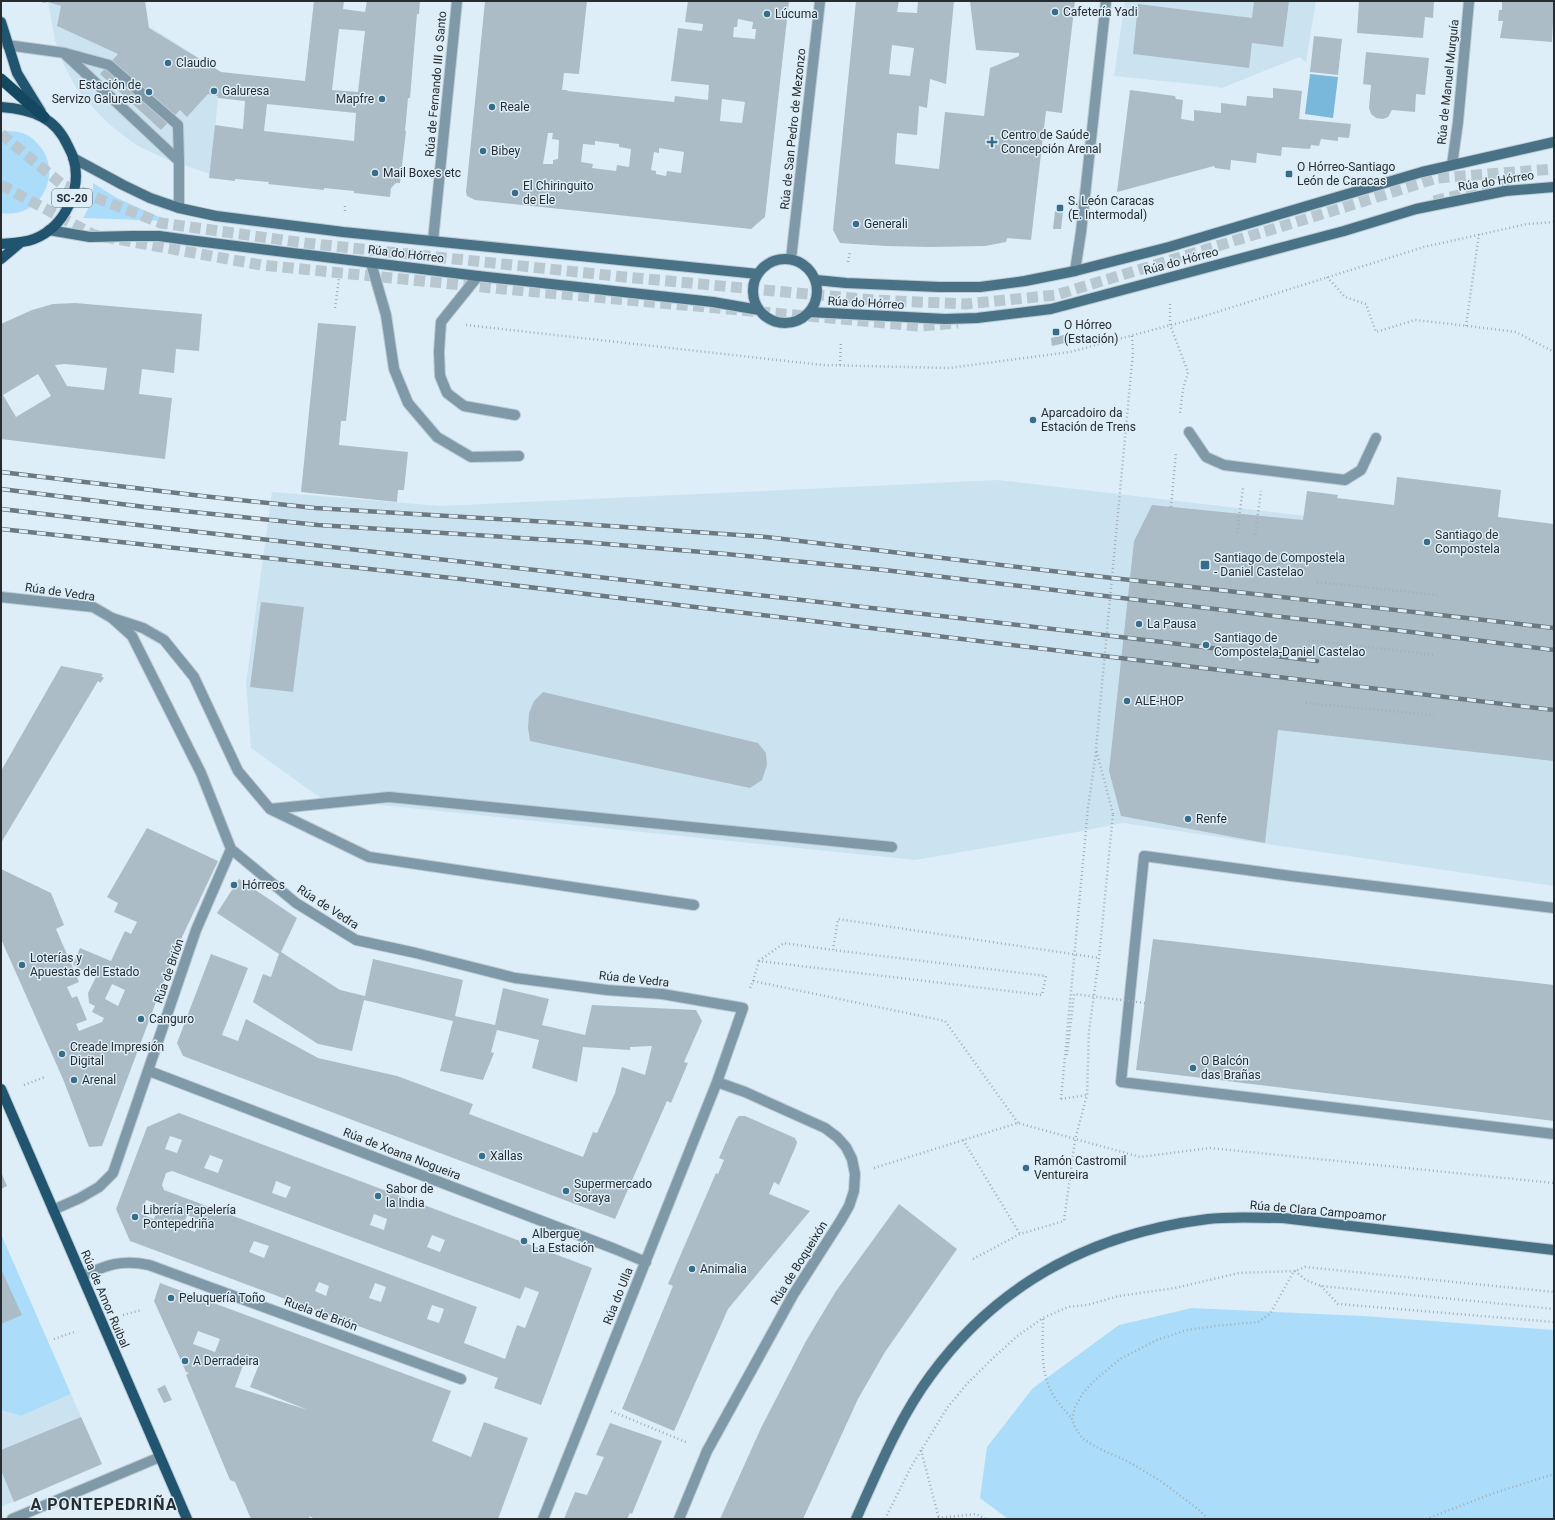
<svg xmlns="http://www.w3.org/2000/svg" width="1555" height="1520" viewBox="0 0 1555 1520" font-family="Roboto,sans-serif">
  <rect width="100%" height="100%" fill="#ddeef8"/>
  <path fill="#cbe3f1" d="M1125,1h191l-10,61 -7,-5 -77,31 -11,-2 -97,-10z
    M48,2l104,26 69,44 -11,102 -44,-15 -30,-14 -26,-20 -13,-13 -21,-24 -14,-27 -7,-21z
    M998,480l556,65v341l-431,-63 -46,9 -162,28 -593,-61 -71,-51 -5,-65 26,-191 169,14z
    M71,1394l31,70 -101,43v-97l20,6z"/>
  <path fill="#abddfa" d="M5,131c9,0 17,1 24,5 6,4 11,10 15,16 12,21 2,51 -21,59 -8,3 -15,3 -22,2v-81z
    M93,183l24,15 51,23 -85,-3c7,-12 11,-21 10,-35z
    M1,1234l70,160 -50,22 -20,-6z
    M1192,1308l171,8 191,14v189h-546l-28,-21 7,-51 46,-59 86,-63z"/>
  <path fill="#79b8db" d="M1310,74l28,3 -5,41 -28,-4z"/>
  <path fill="#acbcc6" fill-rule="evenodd" d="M42,1h103l4,27 72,44 84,9 9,-80h30l-1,8 22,3 2,-11h53l-1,13h-2l-7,84h-2l-3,33h1l-6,52h-4l-5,5 -1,9 -36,-4v-2l-30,-3v2l-56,-6 1,-2 -34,-3v2l-26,-3 6,-53 28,4 2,-28 -27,-3v-2l-10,-2 -21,23 -7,-7 -19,20 -61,-56 18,-20 -61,-28 4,-20 -13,-4 -5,1zM339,29l26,2 -7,61 -26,-2zM267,104l89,9 -2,28 -90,-10z
    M485,1h102l-8,73 -15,-1 -2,17h6l-1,1 107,11 1,-6 33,4 1,-15 -38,-4 7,-53 24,3 1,-7 -18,-2 3,-21h101l-24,216 -14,12 -276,-29 -8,-4 -1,-4zM738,19l15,3 -1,7h4l-1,10 -22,-2 1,-10h3zM722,99l23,3 -3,21 -22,-2zM548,133h5l-1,6 7,1 -1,19 -5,1v4h-10zM595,141l24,3v3l12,2 -2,18 -12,-2 -1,6 -24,-3 1,-4 -12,-2 2,-18 12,1zM659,148l25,4 -3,21 -14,-2 -1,5 -10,-2v-3l-5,-1 3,-18 5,1z
    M856,1h43l-2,11 20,1 1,-12h36l-8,83 -16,-5 -3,29 -8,-2 -2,29 -20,-2 -2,31 44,5 6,-57 39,4 6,-48 29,-12v-3l-43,-3 -6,-49h105l-13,112 -16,-2 -15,129 -24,-2 -1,4 -21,4 -55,1 -44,-1 -46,-3 -7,-13zM892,45l22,3 -4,28 -21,-2z
    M1254,1h35l-6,46 -31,-4 -3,25 -116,-14 5,-50 114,14z
    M1359,1h75l-1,17 -8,-1 -2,21 -66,-5z
    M1502,1h52l-2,41 -52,-4 3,-17h-5l1,-11h3z
    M1314,36l28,3 -4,36 -28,-3z
    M1366,52l63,6 -4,37 -9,-1 -1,18 -23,-2 -4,7 -5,2 -7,-1 -5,-4 -2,-6 2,-23 -8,-1z
    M1273,88l29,3 -3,28 52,5 -2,14 -11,-1v4l-17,-2 -2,7 -8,-1 -1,4 -28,-2 -1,9 -24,-3 -1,10 -25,-3 -1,10 -15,-2 -1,-2 -97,26 13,-102 45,6 1,3 7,1 -2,19 13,2v-11l27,3v-10l25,3 1,-10 26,2z
    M1055,211l8,1 -2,17h-8z
    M75,303l127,11 -3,37 -23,-2 -2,24 -32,-4 -3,25 33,4 -7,61 -164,-20v-115l31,-14 21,-6zM65,364l42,4 -3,22 -37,-4 -12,-21zM38,374l13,22 -35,21 -13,-22z
    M318,323l38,3 -10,95h-5l-2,24 69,7 -4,38h-6l-1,12 -96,-10z
    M1068,334l1,8 -17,4 -1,-8z
    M1397,477l104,13 -3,27 56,7v237l-276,-31 -13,113 -144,-27 -12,-45 25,-230 18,-36 151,15 4,-29 31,4 -1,3 57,7z
    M261,602l43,5 -11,85 -43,-5z
    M61,666l42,8 -2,2 3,2 -4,5 -2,-2 -97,162v-72z
    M543,692l215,51 8,10 1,12 -5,15 -12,8 -220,-47 -2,-13 1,-15 5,-12z
    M147,828l71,33 -44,93 -72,192 -13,1 -26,-68 -62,-140v-70l50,24 13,32 -8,4 23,53 -12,5 5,11 5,-2 10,24 -11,4 3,7 23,-9 2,-4 -12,-6 3,-6 -6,-3 -1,-10 8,-16 -23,-12 7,-17 31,13 14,-30 6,3 6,-12 -23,-10 4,-9 -11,-6zM112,984l13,6 -7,16 -13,-7z
    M239,879l58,39 -16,34 59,38 25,6 8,-37 90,21 -8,36 40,9 8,-37 46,11 -7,26 43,10 7,-30 104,5 6,11 -18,41 4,1 -17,40 -4,-2 -52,118 -432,-163 -6,-13 34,-89 37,14 -26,67 16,6 8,-22 72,39 79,18 76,28 -4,10 114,43 10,-25 4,1 18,-40 7,-26 23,8 7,-29 -22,1v3l-47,-3 -6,35 -45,-14 7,-28 -42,-10 -6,22 3,1 -11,27 -43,-9 13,-50 -89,-21 -12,51 -34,-7 -65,-42 10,-28 8,3 8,-23 -62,-41z
    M1153,939l401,46v136l-418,-51z
    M179,1113l413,155 -51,137 -47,-17 4,-10 -368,-137 -14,-32 31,-82zM170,1136l12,4 -5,13 -12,-4zM210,1155l13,5 -5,13 -14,-5zM172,1171l348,128 5,-12 14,5 -14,36 -8,-3 -12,34 -41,-16 13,-36 -313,-117 -2,-5 4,-12zM276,1181l15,6 -5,11 -14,-5zM146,1200l13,5 -5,14 -13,-5zM374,1214l13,5 -3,11 -14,-5zM187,1215l12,5 -4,12 -12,-5zM432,1235l13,5 -5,12 -13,-5zM254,1241l15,5 -5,12 -15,-6zM319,1282l10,4 -3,10 -11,-5zM375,1283l11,4 -5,15 -12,-4zM432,1305l12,4 -5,14 -12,-4z
    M739,1116h6l50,22 2,4 -1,4 -17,39 -5,-3 -5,12 41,17 -82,98 -54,122 -52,-22 51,-123 -5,-2 48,-111 2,1 6,-14 -5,-2 17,-39z
    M1,1172l6,14 -6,3z
    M899,1204l58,45 -72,103 -27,47 -55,120h-83l41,-91 45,-87 30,-50z
    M1,1269l21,46 -21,9z
    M160,1283l291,108 -19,50 39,16 13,-35 44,16 -30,81h-183l-6,-3 1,3h-59l-16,-37 -5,-2 -44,-105 3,-2 -3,-1 -32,-71zM198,1331l22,8 -5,13 -22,-8zM246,1357l14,5 -10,25 58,23 -73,-23z
    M165,1385l7,15 -8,3 -7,-14z
    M81,1417l21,47 -88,38 -13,-32v-20z
    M610,1423l52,18 -30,73 -2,-1 -3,6h-63l11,-27 12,3 17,-38 -8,-2z"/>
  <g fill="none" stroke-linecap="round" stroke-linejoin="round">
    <path stroke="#b8c7d0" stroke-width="11" stroke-dasharray="11 5.5" stroke-linecap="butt" d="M1,134l62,51 98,38 144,20 319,34 249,23 93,4 90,-9 286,-87 95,-30 117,-9
      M1,185l93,50 167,30 232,23 426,38 39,-3
      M1434,201l54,-13 24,-1"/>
    <defs>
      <path id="service" d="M7,45l58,8 44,12 69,60 1,36
        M66,55l113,106v47
        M371,263l15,52 8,54 14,34 29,34 34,20 48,-1
        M478,276l-37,46 -2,30 1,24 7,17 17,13 51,9
        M1189,432l17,25 18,8 121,15 16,-10 15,-32
        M112,618l31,10 21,12 30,37 44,94 32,38 99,48 325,48
        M270,809l119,-12 503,50
        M1554,908l-263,-32 -147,-20 -23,226 433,52"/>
      <path id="pedestrian" d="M12,1519l148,-62"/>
      <path id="minor" d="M1452,165l6,-43 11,-121
        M433,241l24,-240
        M791,259l29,-258
        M1075,271l6,-39 25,-231
        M1,597l92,10 19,11 20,18 69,137 30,76 65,54 60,37 60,13 99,25 92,12 55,4 81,14 -26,74 -174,437
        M149,1071l466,178 31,13
        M53,1210l27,-12 19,-11 14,-14 83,-243 35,-81
        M82,1276c25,-11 39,-17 67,-11l312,114
        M679,1519l28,-68 86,-156 48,-75 8,-14 5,-15 1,-17 -3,-15 -6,-12 -9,-10 -12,-9 -80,-36 -28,-10"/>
      <path id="secondary" d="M73,158l50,27 27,13 29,10 37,8 127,16 415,42
        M49,230l41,7 42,-1h27l29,4 290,36 235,26 46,8
        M753 291a32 32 0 1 1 64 0a32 32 0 1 1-64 0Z
        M816,280l30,3 93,4h41l45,-6 50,-10 94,-24 253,-75 132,-30
        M809,312l136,7 32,-1 74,-9 293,-78 72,-22 89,-18 49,-4
        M856,1519c22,-49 43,-101 75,-144 68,-93 164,-142 277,-156 25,-3 50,-1 75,-1l271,32"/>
      <path id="primary" d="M1,22l16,51 24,39
        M1,107c15,1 28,3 41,10 12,6 21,18 26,29 2,4 4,8 5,11 10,31 -8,70 -39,82 -11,4 -21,4 -33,5
        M1,259l19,-16
        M1,1089l186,430"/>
      <path id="trunk" d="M1,79l43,38"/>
    </defs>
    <use href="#service" stroke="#bccbd4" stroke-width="12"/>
    <use href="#pedestrian" stroke="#bccbd4" stroke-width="12"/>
    <use href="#minor" stroke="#bccbd4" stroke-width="12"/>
    <use href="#secondary" stroke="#bccbd4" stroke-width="12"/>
    <use href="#primary" stroke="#bccbd4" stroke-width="12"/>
    <use href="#trunk" stroke="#bccbd4" stroke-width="12"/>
    <path stroke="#a1afb7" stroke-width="2.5" stroke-dasharray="1 3" stroke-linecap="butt" d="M345,211v-8
      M848,262l2,-10
      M1327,277l18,20 21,7 10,28 39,-12 37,4 64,8 38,20
      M1170,304v21l18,47 -5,17 -3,24
      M335,308l4,-29
      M466,325l356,40 127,3 121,-16 131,-35 223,-70 103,-23 27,-2
      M1466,326l13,-92
      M1132,336l1,16
      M840,365l1,-24
      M1171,507l5,-55
      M1237,533l6,-45
      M1255,535l6,-44
      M1317,582l120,13
      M1309,640l124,15
      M1306,703l128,12
      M759,961l25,-18 49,7
      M753,981l6,-20 283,34 4,-19 -213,-26 5,-31 261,39
      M750,988l3,-7 192,40 73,102
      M24,1085l21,-8
      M1061,1099l26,-4
      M963,1140l57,94
      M874,1168l144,-45 122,34 70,-9 344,35
      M973,1259l47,-25 44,-13 11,-81 12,-45 2,-64 10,-73 14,-144
      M1295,1271l11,9 15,6 233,23
      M1321,1286l17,18 216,18
      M123,1315l18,-5
      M1043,1319c0,22 -3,49 7,70 5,11 15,21 22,30
      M54,1339l20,-7
      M611,1411l77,32
      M921,1450l18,69
      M938,1518l38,-4 10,5
      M885,1519l26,-52 36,-59 19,-23 24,-24 26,-24 27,-19 25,-11 19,-2 32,-9 56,-8 64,-15 56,-2 10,-4 249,25
      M1208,1519l-10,-10 -36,-27 -31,-19 -31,-14 -17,-10 -7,-10 -4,-10 3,-12 8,-14 12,-13 25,-21 37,-19 30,-10 28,-4 43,-4 12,-8 24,-43
      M1426,1519l68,-26 60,-19"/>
    <use href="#service" stroke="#7f99a8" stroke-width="10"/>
    <use href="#pedestrian" stroke="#7f99a8" stroke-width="10"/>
    <use href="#minor" stroke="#7f99a8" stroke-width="10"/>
    <use href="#secondary" stroke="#4a7287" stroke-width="10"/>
    <use href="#primary" stroke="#21556f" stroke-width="10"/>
    <use href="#trunk" stroke="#144861" stroke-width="11"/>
    <defs>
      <path id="rail" d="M1,472l201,24 113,12 266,16 185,13 320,38 468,53
        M1,489l144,18 173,18 265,17 143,12 158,16 527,62 143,18
        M1,509c439,52 878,97 1316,152
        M1,529l460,50 1093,131"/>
    </defs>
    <use href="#rail" stroke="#6e787f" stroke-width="4.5"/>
    <use href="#rail" stroke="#ddeef8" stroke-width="3" stroke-dasharray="9" stroke-linecap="butt"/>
    <path stroke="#a1afb7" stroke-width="2.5" stroke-dasharray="1 3" stroke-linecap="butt" d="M1113,814l-17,-65 37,-397
      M1067,1055l7,-61 71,9
      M1061,1099l27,-291 8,-56"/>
  </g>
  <g fill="#376d89" stroke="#ddeef8" stroke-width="1.5">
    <circle cx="1055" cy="12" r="4"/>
    <circle cx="767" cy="14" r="4"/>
    <circle cx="168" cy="63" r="4"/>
    <circle cx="214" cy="91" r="4"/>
    <circle cx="149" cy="92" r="4"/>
    <circle cx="382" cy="99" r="4"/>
    <circle cx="492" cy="107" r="4"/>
    <path d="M990 136h4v4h4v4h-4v4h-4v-4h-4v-4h4z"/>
    <circle cx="483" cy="151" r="4"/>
    <circle cx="375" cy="173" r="4"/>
    <rect x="1285" y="170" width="8" height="8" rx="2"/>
    <circle cx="515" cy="193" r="4"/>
    <rect x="1056" y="204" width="8" height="8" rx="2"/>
    <circle cx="856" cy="224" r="4"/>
    <rect x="1052" y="328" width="8" height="8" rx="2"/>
    <circle cx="1033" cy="420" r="4"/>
    <circle cx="1427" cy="542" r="4"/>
    <rect x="1200" y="560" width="10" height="10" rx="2"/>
    <circle cx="1139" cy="624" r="4"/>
    <circle cx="1206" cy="645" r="4"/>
    <circle cx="1127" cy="701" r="4"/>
    <circle cx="1188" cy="819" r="4"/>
    <circle cx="234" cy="885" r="4"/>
    <circle cx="22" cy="965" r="4"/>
    <circle cx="141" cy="1019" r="4"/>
    <circle cx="62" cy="1054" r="4"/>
    <circle cx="1193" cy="1068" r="4"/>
    <circle cx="74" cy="1080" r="4"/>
    <circle cx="482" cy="1156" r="4"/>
    <circle cx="1026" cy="1168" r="4"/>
    <circle cx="566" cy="1191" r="4"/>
    <circle cx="378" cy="1196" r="4"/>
    <circle cx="135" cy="1217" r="4"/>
    <circle cx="524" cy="1241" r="4"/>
    <circle cx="692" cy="1269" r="4"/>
    <circle cx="171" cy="1298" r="4"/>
    <circle cx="185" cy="1361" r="4"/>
  </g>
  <g text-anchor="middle" stroke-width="3" stroke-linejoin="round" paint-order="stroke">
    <rect fill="#ddeef8" stroke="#5d666c" stroke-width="1" x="52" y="189" width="40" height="18" rx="3"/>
    <g font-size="11" font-weight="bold" fill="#262c30">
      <text x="72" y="202">SC-20</text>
    </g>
    <g font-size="12" fill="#262c30" stroke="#ddeef8" text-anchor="start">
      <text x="1063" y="16">Cafetería Yadi</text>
      <text x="775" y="18">Lúcuma</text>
      <text x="176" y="67">Claudio</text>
      <text x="141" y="89" text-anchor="end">Estación de<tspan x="141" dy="14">Servizo Galuresa</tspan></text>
      <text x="222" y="95">Galuresa</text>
      <text x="374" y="103" text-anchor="end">Mapfre</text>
      <text x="500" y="111">Reale</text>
      <text x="1001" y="139">Centro de Saúde<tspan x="1001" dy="14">Concepción Arenal</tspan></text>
      <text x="491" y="155">Bibey</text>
      <text x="1297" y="171">O Hórreo-Santiago<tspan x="1297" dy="14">León de Caracas</tspan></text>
      <text x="383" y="177">Mail Boxes etc</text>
      <text x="523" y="190">El Chiringuito<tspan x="523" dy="14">de Ele</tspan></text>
      <text x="1068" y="205">S. León Caracas<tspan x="1068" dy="14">(E. Intermodal)</tspan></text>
      <text x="864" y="228">Generali</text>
      <text x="1064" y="329">O Hórreo<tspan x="1064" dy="14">(Estación)</tspan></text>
      <text x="1041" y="417">Aparcadoiro da<tspan x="1041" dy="14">Estación de Trens</tspan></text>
      <text x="1435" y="539">Santiago de<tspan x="1435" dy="14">Compostela</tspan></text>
      <text x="1214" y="562">Santiago de Compostela<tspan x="1214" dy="14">- Daniel Castelao</tspan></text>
      <text x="1147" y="628">La Pausa</text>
      <text x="1214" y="642">Santiago de<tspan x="1214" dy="14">Compostela-Daniel Castelao</tspan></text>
      <text x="1135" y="705">ALE-HOP</text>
      <text x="1196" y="823">Renfe</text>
      <text x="242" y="889">Hórreos</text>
      <text x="30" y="962">Loterías y<tspan x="30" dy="14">Apuestas del Estado</tspan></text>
      <text x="149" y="1023">Canguro</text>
      <text x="70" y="1051">Creade Impresión<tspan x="70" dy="14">Digital</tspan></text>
      <text x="1201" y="1065">O Balcón<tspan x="1201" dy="14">das Brañas</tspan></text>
      <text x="82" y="1084">Arenal</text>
      <text x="490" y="1160">Xallas</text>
      <text x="1034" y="1165">Ramón Castromil<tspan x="1034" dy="14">Ventureira</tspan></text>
      <text x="574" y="1188">Supermercado<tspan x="574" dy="14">Soraya</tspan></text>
      <text x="386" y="1193">Sabor de<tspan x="386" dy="14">la India</tspan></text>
      <text x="143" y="1214">Librería Papelería<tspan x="143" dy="14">Pontepedriña</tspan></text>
      <text x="532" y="1238">Albergue<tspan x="532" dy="14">La Estación</tspan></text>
      <text x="700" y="1273">Animalia</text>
      <text x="179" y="1302">Peluquería Toño</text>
      <text x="193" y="1365">A Derradeira</text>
    </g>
    <g font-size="12" fill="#262c30" stroke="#ddeef8">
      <text transform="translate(1448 82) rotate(-84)" y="4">Rúa de Manuel Murguía</text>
      <text transform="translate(436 84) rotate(-85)" y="4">Rúa de Fernando III o Santo</text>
      <text transform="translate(793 129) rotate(-84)" y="4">Rúa de San Pedro de Mezonzo</text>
      <text transform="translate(1496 181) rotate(-9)" y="4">Rúa do Hórreo</text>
      <text transform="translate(406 254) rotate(7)" y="4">Rúa do Hórreo</text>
      <text transform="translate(1181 261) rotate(-15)" y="4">Rúa do Hórreo</text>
      <text transform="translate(866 303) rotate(3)" y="4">Rúa do Hórreo</text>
      <text transform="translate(60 592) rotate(8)" y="4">Rúa de Vedra</text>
      <text transform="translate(328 907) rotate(33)" y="4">Rúa de Vedra</text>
      <text transform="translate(169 971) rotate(-71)" y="4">Rúa de Brión</text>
      <text transform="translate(634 979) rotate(6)" y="4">Rúa de Vedra</text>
      <text transform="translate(402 1154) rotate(21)" y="4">Rúa de Xoana Nogueira</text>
      <text transform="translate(1318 1211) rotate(5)" y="4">Rúa de Clara Campoamor</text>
      <text transform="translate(799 1263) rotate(-58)" y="4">Rúa de Boqueixón</text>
      <text transform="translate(618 1296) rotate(-68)" y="4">Rúa do Ulla</text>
      <text transform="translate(105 1299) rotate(67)" y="4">Rúa de Amor Ruibal</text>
      <text transform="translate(321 1314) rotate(20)" y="4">Ruela de Brión</text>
    </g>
    <g font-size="16" font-weight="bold" letter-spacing="1" fill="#262c30" stroke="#ddeef8">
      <text x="104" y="1510">A PONTEPEDRIÑA</text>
    </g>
  </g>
  <rect width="1555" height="1520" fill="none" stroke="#262c30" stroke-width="4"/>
</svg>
